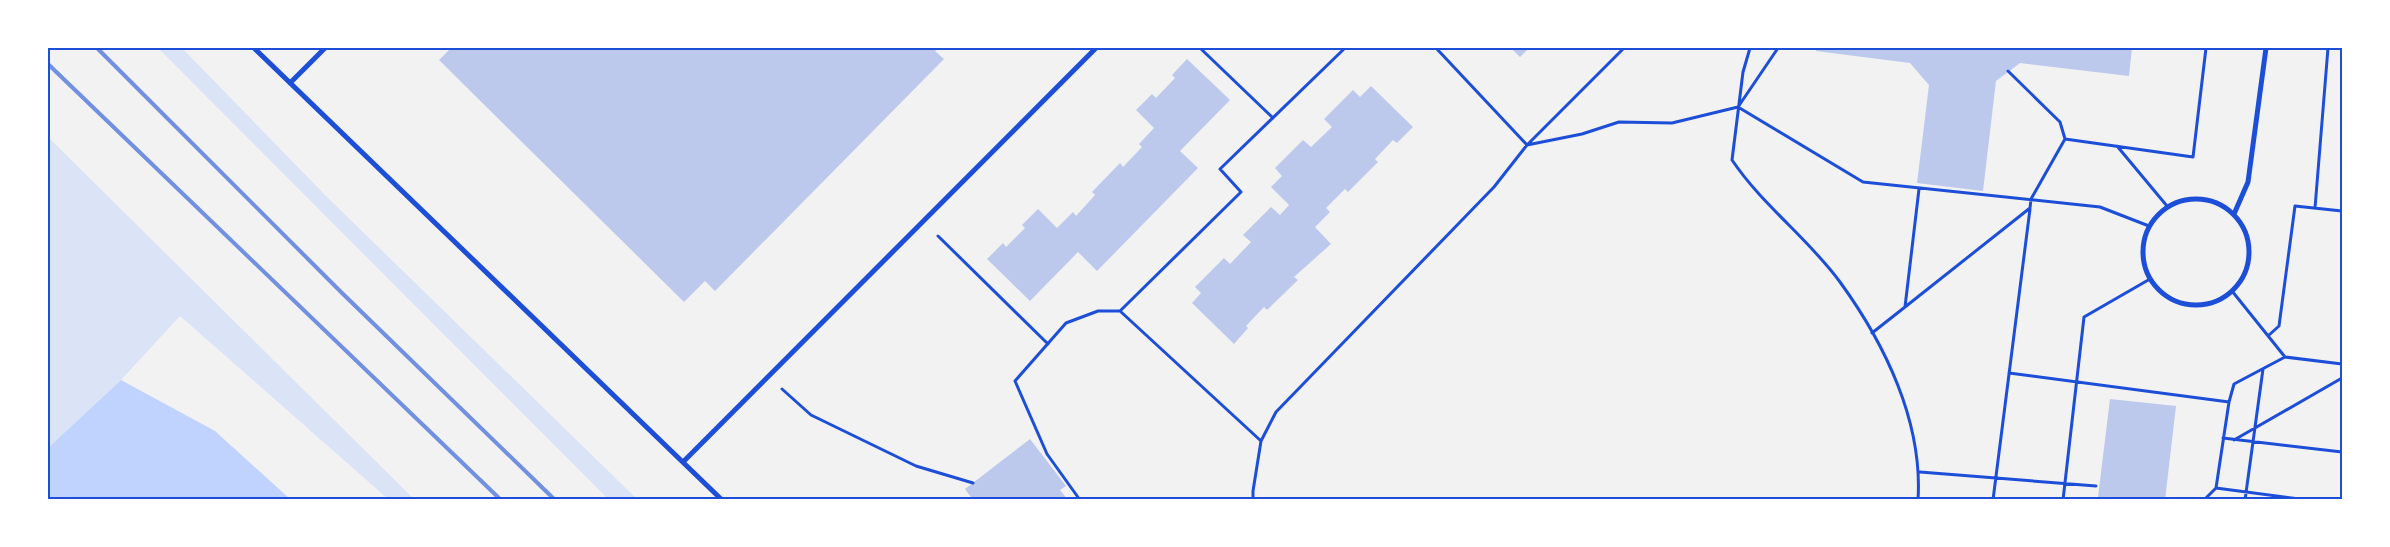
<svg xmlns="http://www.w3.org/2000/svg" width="2390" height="547" viewBox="0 0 2390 547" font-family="'Titillium Web',sans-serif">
  <rect width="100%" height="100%" fill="#f2f2f2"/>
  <path fill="#dbe4f7" d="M158,48h24l144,148 311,303h-29z
    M48,137l366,362h-26l-208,-183 -59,64 -73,68z"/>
  <path fill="#bfd3fe" d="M121,380l94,51 75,68h-242v-51z"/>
  <path fill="#bdc9ec" d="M451,48h488l-4,3 9,8 -229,232 -10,-10 -21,21 -245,-242z
    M1511,48h18l-9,9z
    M1816,48h316l-3,28 -109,-13 -24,18 -13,110 -66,-8 12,-98 -19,-22 -94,-12z
    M1187,59l43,41 -50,51 18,17 -101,103 -19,-19 -48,49 -43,-42 16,-16 3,4 19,-19 -3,-3 16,-16 19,19 16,-16 3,4 19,-21 -3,-3 28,-29 3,4 19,-20 -3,-3 15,-16 -18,-18 16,-16 4,4 19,-20 -3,-3z
    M1371,86l42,41 -16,16 -4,-3 -18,19 3,3 -30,30 -3,-3 -19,19 4,4 -15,15 16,17 -37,33 4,3 -31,30 -3,-3 -18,19 2,2 -14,16 -42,-41 9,-10 -6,-6 29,-29 6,6 21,-22 -8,-7 28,-28 9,8 9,-10 -18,-18 11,-11 -7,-8 28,-28 8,7 21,-20 -8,-8 29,-29 7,7z
    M2110,399l66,7 -11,94h-70l3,-3z
    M1030,439l36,47 -6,4 8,10h-95l-8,-11z"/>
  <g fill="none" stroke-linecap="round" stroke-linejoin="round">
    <path stroke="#1d4ed8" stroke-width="3" d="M1200,48l73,70
      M1436,48l91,97 55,-11 37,-12 53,1 66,-16 40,-59
      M1750,48l-7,24 -11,88c31,46 76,78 108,122 45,62 83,140 78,218
      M1738,107l125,75 237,25 49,19
      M2065,139l128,18 13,-109
      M2117,146l50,60
      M2315,208l13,-160
      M938,236l110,108
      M2232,291l53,66
      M1905,307l125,-99 1,-9 34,-60 -5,-17 -52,-51
      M1120,311l141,130
      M1872,333l33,-26 14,-118
      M2269,335l10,-9 16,-120 47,5
      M2009,373l220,29
      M782,389l29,26 105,51 57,17
      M2223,438l119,14
      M2234,440l108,-62
      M1920,472l176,14
      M2216,488l91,12
      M1080,500l-33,-46 -32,-73 51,-58 32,-12h22l121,-119 -21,-23 125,-121
      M1253,500v-9l8,-50 15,-29 218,-225 33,-42 97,-97
      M1993,500l37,-291
      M2063,500l21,-183 66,-38
      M2204,500l12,-12 13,-86 5,-18 51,-27 57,7
      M2245,500l18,-131"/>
    <path stroke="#1d4ed8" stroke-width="5" d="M254,48l468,452
      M290,83l35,-35
      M2143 252a53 53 0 1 1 106 0a53 53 0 1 1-106 0Z
      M2234,214l14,-32 18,-134
      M683,462l413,-414"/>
    <path stroke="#7290e2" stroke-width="4" d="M97,48l245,245 213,207
      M48,64l453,436"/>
  </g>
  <rect width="2390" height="547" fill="none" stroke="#ffffff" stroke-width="98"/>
  <rect x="49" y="49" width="2292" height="449" fill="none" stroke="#1d4ed8" stroke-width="2"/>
</svg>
